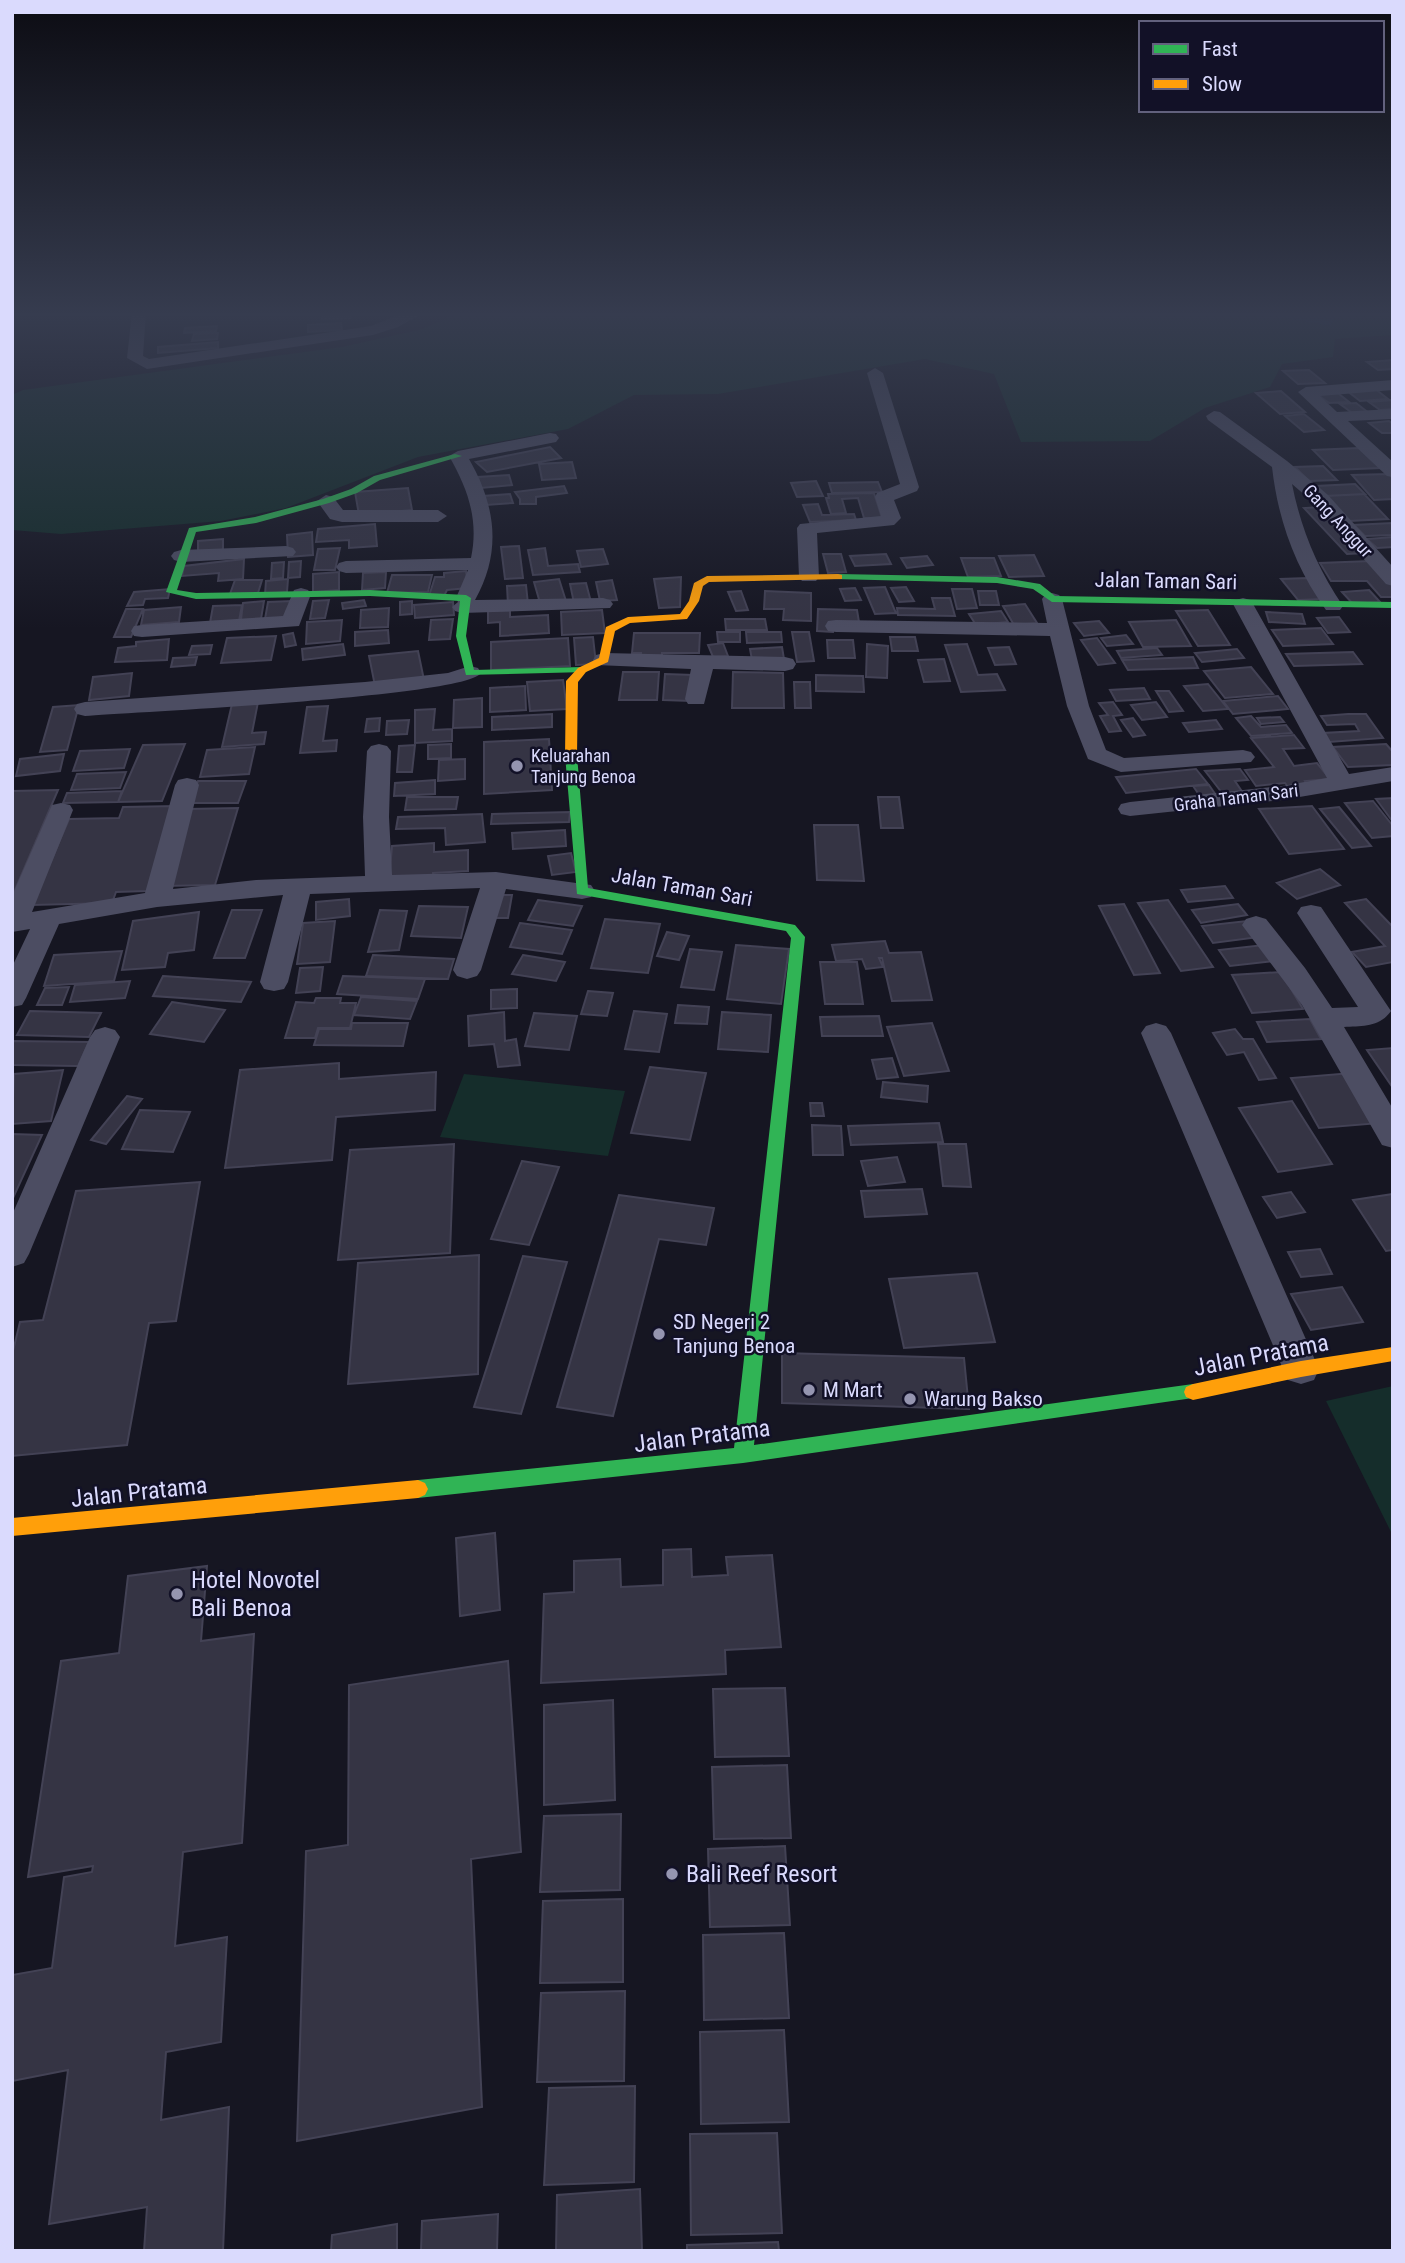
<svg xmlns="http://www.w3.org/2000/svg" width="1405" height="2263" viewBox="0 0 1405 2263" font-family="'Roboto Condensed',sans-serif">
  <rect width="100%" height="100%" fill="#161622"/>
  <path fill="#152d2b" d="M459,312h792l80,14 6,-14h56v23l-58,4 -2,18 -51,7 -12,23 -65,21 -55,33 -129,1 -27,-68 -69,-15 -207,35 -84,1 -66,34 -150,28 -132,51 -65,13 -160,13 -49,-4v-135l11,-5 319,-43 81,-18z
    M464,1074l161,17 -17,65 -168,-19z
    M1393,1386v150l-67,-135z"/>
  <path fill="#122c47" d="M1251,312h86l-6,14z"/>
  <path fill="#353444" stroke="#434255" stroke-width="2" d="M322,312h49l-20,1v5l-29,1z
    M341,323l1,7 -34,2v-7z
    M217,326l-1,5 -32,2 1,-5z
    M218,333l-1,6 -25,2 2,-7z
    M218,342v6l-60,5v-6z
    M1393,360v9l-15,1 -11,-8z
    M1309,370l16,13 -27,1 -15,-13z
    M1374,388l14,11 -28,2 -14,-11z
    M1334,390l15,12 -20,1 -15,-11z
    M1281,391l24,21 -25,2 -24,-21z
    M1393,400v9l-13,1 -11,-8z
    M1356,403l14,11 -15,1 -15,-11z
    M1304,414l20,16 -20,2 -19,-16z
    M1389,421l4,3v9h-11l-13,-10z
    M550,447l11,11 -74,14 -11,-10z
    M1359,448l21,20 -47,2 -20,-20z
    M572,462l4,16 -34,2 -3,-16z
    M1323,466l14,14 -28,1 -14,-14z
    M1389,474l4,4v21l-19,1 -22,-25z
    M509,475l3,10 -31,3 -3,-11z
    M816,481l7,15 -26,1 -6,-14z
    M878,482l4,10 -50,1 -3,-10z
    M1355,484l10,10 -39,2 -9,-10z
    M564,486l3,7 -31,4v7h-16v-5l-5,-7z
    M408,488l4,22 -53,5 -4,-23z
    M874,493l8,25h-18l-6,-20 -16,1 4,14 -15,1 -5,-16h3l-1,-4z
    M510,494l3,9 -27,2 -3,-9z
    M1364,494l24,25 -39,2 -23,-25z
    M818,504l4,11 32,-1 2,6 -46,2 -7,-17z
    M1321,507l44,46 -18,1 -43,-46z
    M1392,523l1,12 -28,1 -11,-11z
    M375,524l2,22 -28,2v-8l-33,2 2,-13z
    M312,532l1,23 -25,2 -1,-22z
    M1393,537v10l-16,1 -10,-9z
    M223,539v12l-25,2v-12z
    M519,546l4,32 -18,1 -4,-32z
    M340,548l-5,22h-21l4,-21z
    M545,548l3,18 30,-2 2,8 -47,3 -5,-25z
    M603,549l5,15 -27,3 -4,-16z
    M823,554h18l5,18 -18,1z
    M886,554l5,10 -36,2 -5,-10z
    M1034,555l10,21 -35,1 -10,-21z
    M927,556l6,9 -26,3 -6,-10z
    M961,558h33l7,18 -33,1z
    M244,559l-1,20 -25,2 1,-8 -37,3 2,-10z
    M301,561l-1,16 -12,1 1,-16z
    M1371,561l22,24v12h-12l-14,-16h-36l-11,-18z
    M284,562l-1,16 -12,1 1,-16z
    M466,571l2,17 -21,2 -3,6h-15l6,-19h9v-4z
    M339,572v18l-26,2v-18z
    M386,572l-1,16 -23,2 1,-17z
    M392,575h40l-4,17 -41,1z
    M681,577l-1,30 -21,1 -5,-29z
    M1308,578l17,21 -27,1 -17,-21z
    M288,579l-1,13 -22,2 1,-13z
    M559,579l7,22 -26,2 -6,-21z
    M235,580h27l-4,13 -28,1z
    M612,580l5,20 -17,1 -4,-19z
    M586,583l5,19 -17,1 -4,-19z
    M526,585l2,19 -20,1 -1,-19z
    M885,587l11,26 -21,1 -11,-26z
    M906,587l8,14 -15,1 -8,-14z
    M855,588l6,12 -16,1 -5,-12z
    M170,589l-2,9 -23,1 -2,6 -16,1 7,-14z
    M952,589h20l5,19 -20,1z
    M1369,590l11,12 -27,2 -11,-12z
    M741,591l7,19 -12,1 -8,-19z
    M765,591l46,2v28l-28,-1 1,-11h-20z
    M978,591h18l3,14h-19z
    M932,598h18l5,18 -57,-1 -1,-7 38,1z
    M329,600l-4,18 -15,1 3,-18z
    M364,600l2,6 -23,3 -1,-6z
    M264,601l-3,18 -20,1 2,-17z
    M292,601l-2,16 -25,2 3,-17z
    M412,601v13l-12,1v-13z
    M453,602l1,13 -39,3 -1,-13z
    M1025,604l12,19 -23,2 -11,-19z
    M242,605l-3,16 -29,2 3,-17z
    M181,607l-2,15 -38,3 3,-15z
    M389,608l-1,19 -28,1 1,-18z
    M126,609h17l-12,28h-17z
    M818,609l39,1 2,12h-25l-1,10 -16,-1z
    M510,610v7l38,-2 1,18 -49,3v-14l-12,1v-12z
    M602,610l3,23 -43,2 -1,-23z
    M1208,610l22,35 -32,1 -22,-35z
    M1001,611l7,11 -32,3 -7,-11z
    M1266,612l36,2 3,10 -36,-2z
    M1339,617l11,15 -22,1 -11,-15z
    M453,619l-3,20 -21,1 2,-20z
    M725,619h40l2,11h-41z
    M342,620l-2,21 -34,3 1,-22z
    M1176,620l15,26 -48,1 -14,-25z
    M1099,621l10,12 -25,3 -10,-13z
    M1321,628l12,16 -50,2 -11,-16z
    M388,630l1,13 -34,3v-14z
    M717,632h23v10h-22z
    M746,632h35l1,10 -35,1z
    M792,632h17l5,29 -17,1z
    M293,633l3,12 -11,2 -2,-12z
    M634,633h66l-1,20h-37v5h-21v-5h-9z
    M1126,635l7,9 -26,2 -6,-8z
    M276,636l-5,24 -50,3 6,-25z
    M593,637l3,27 -20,1 -2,-27z
    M890,637h25l3,14h-26z
    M568,638l2,28 -79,4v-28z
    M1097,638l18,25 -17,2 -17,-25z
    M169,639l-2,21 -52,2 3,-14 18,-2v-4z
    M827,640h26l2,18h-27z
    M723,643l5,13 -15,1 -5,-12z
    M343,644l2,11 -42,5 -1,-11z
    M867,644l21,2 -1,32 -21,-1z
    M967,644l11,31 19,-1 8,16 -44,2 -16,-47z
    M212,645l-2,9 -21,1 3,-9z
    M782,647l2,12 -32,1 -2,-11z
    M1009,647l7,17 -21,1 -7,-17z
    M1157,648l5,7 -41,3 -4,-7z
    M1237,649l7,9 -42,4 -7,-9z
    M418,651l6,29 -49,6 -6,-30z
    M1353,652l9,12 -68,2 -8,-12z
    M197,657l-2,8 -24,2 2,-9z
    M1193,657l5,11 -70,2 -6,-10z
    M944,659l6,22 -26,1 -6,-22z
    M1251,667l22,27 -48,4 -21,-27z
    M623,672h36l-2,28h-38z
    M733,672l50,1 1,35h-52z
    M132,673l-3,23 -40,4 4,-23z
    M665,674l28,1 -2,26 -28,-1z
    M816,675l47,1 1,16 -48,-1z
    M563,680l4,29 -37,2 -3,-29z
    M794,682h16l1,26h-16z
    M1208,684l20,25 -25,2 -19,-25z
    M525,686l1,24 -36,2v-24z
    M1144,688l6,11 -34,2 -6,-11z
    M1156,691h13l14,20 -14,1z
    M1278,696l10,13 -55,5 -10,-13z
    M482,698v29l-29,1 1,-28z
    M258,702l-6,31 14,-1 -2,12 -42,3 10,-43z
    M1113,702l9,13 -9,1 8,15 -12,1 -9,-16 8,-1 -9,-12z
    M1156,702l11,15 -25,3 -11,-15z
    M79,705l-12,45 -27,2 13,-45z
    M328,706l-5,35 14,-1 -1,11 -36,2 7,-46z
    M435,709l-2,21 19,-1v12l-37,2v-33z
    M552,714v13l-60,3v-13z
    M1348,714h18l17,24 -54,4 -6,-9 36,-2 -4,-7 -28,1 -6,-9z
    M1251,716l10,11 25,-2 6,8 -41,3 -15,-18z
    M1280,717l4,5 -23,2 -4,-6z
    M380,718l-1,13 -14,1 2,-13z
    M1133,718l12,17 -12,2 -12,-17z
    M409,720l-2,14 -21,1 1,-14z
    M1216,720l6,9 -33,3 -6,-9z
    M1294,735l10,13 -21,1 11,17 23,-3 13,16 -25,2 4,6 -20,1 -4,-5 -29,3 -11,-16 29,-3 -23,-29z
    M549,739l3,51 -68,4v-52z
    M185,744l-23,57 -44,1 25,-57z
    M451,744v14l-23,1v-14z
    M1386,744l7,8v13l-45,2 -15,-20z
    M415,745l-3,27h-15l2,-26z
    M255,747l-6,27 -49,3 7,-27z
    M130,749l-6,19 -51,3 7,-20z
    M64,754l-4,17 -44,5 4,-17z
    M465,759v20l-27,2 1,-21z
    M1196,769l12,15 -82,9 -10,-16z
    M1240,769l8,11 -13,1 10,15 -19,2 -21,-27z
    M126,772l-6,16 -49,2 6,-16z
    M435,780v14l-41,2 1,-13z
    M198,781h48l-8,22h-49z
    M1209,785l9,13 -16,1 -9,-13z
    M58,790l-46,107v-106z
    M122,791l-4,11 -55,1 4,-10z
    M407,797h51l-2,12 -51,1z
    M878,797h21l4,31h-22z
    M1393,798v24l-17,-23z
    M1373,801l20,25v10l-21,2 -27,-35z
    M176,806l-29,85 -31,1 -4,11 -80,2 37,-86 50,-1 4,-11z
    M1312,806l32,43 -55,5 -30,-45z
    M1339,807l32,39 -19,2 -32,-39z
    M238,808l-23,77 -52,1 25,-77z
    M570,812l-1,10 -78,2 1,-10z
    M482,814l3,28 -39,3 -1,-17 -49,1 2,-12z
    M814,825h44l6,56 -47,-1z
    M565,830l1,16 -53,3 -1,-16z
    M434,843v9l34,-2v21l-35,2 -1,8 -43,2 3,-37z
    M571,853l5,19 -24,3 -4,-19z
    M1320,869l20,16 -43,14 -20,-16z
    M1225,886l8,12 -45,4 -7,-12z
    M497,895h15l-4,23h-16z
    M349,899l1,17 -34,4v-18z
    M1366,899l27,28v35l-27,5 -14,-15 33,-6 -40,-43z
    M538,900l44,6 -9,20 -45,-6z
    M1168,900l45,67 -32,4 -43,-68z
    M1124,904l36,69 -26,2 -35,-69z
    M1238,904l9,11 -46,8 -9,-13z
    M419,906l49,1 -7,31 -50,-2z
    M232,910h30l-17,48h-31z
    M380,910l27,1 -8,39 -31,2z
    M199,912l-5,38 -26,3 -3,14 -43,3 11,-49z
    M605,919l55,5 -12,49 -57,-5z
    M335,921l-5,41 -33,2 6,-41z
    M1247,921l12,16 -46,6 -11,-17z
    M520,923l52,7 -10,24 -52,-7z
    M667,932l22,4 -10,24 -22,-4z
    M885,941l4,12 32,-1 11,48 -40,1 -10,-43h-3l4,9 -17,2 -4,-10 -26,2 -4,-16z
    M736,945l53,4 -8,55 -54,-5z
    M1264,945l11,16 -45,5 -11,-16z
    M690,949l32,3 -8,38 -33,-3z
    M122,951l-8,30 -70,5 10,-31z
    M373,955l81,4 -6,20 -82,-3z
    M523,955l42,7 -9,19 -44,-7z
    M820,962h37l6,42h-38z
    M323,967l-3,24 -24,2 4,-25z
    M1281,972l22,37 -51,4 -20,-38z
    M163,976l88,6 -10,20 -88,-6z
    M343,976l82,3 -7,20 -81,-5z
    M130,981l-5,17 -55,4 5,-17z
    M69,987l-7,18h-25l8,-17z
    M517,989v19l-26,1v-19z
    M588,991l25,2 -6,23 -26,-2z
    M361,997l56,4 -7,18 -56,-4z
    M316,998h25l-1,5h16l-6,25h-32l-3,10h-30l11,-36 18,1z
    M172,1002l53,8 -21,32 -54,-8z
    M678,1005l31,2 -2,17 -32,-1z
    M30,1011l71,2 -12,24 -72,-2z
    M634,1011l33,3 -8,38 -34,-3z
    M504,1012l1,29 11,-2 4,26 -22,2 -4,-23 -25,2 -1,-30z
    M722,1012l49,3 -3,37 -50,-3z
    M534,1013l43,3 -8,34 -44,-4z
    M879,1016l4,20h-61l-2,-19z
    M1310,1019l11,20 -54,3 -10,-20z
    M352,1023h56l-5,23 -89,-1 5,-16h32z
    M932,1023l17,48 -45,5 -17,-49z
    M1235,1029l8,10h10l23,39 -17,2 -15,-28 -17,3 -14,-22z
    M12,1041l77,1 -11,24 -66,-1z
    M1393,1048v40l-26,-38z
    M892,1058l6,19 -21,2 -5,-19z
    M339,1063v16l97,-7 -1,38 -99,7 -4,43 -107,8 15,-98z
    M650,1067l56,6 -16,67 -59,-7z
    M63,1070l-12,51 -39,3 2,-50z
    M1352,1073l29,50 -62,5 -28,-50z
    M883,1082l45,4 -1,16 -46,-5z
    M127,1096l15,3 -36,45 -15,-4z
    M1292,1101l40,63 -54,8 -39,-64z
    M810,1103h12l2,13h-13z
    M140,1110l50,2 -17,40 -51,-3z
    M939,1123l4,19 -92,3 -3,-19z
    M812,1125l29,1 2,29h-30z
    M12,1134l30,1 -29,63h-1z
    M454,1144l-4,109 -112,7 12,-110z
    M938,1144h28l5,43 -28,-1z
    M897,1157l8,25 -37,4 -7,-25z
    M522,1161l37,6 -30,78 -38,-6z
    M200,1182l-24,139 -27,2 -22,122 -115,11v-101l8,-33 23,-2 33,-129z
    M922,1189l5,25 -62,3 -4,-26z
    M1291,1192l14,20 -28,6 -14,-21z
    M1393,1194v56l-7,1 -33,-51z
    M619,1195l95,13 -8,37 -47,-6 -46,177 -56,-9z
    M1320,1249l12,25 -31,3 -13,-25z
    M479,1255l-1,119 -130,10 10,-121z
    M523,1256l44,6 -46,152 -47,-7z
    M977,1273l18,69 -91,6 -15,-69z
    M1342,1287l21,35 -52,8 -20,-36z
    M782,1353l182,5 5,51 -187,-6z
    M495,1533l5,77 -40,6 -4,-78z
    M691,1549l1,28 36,-2 -2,-18 46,-2 9,92 -56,3 1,24 -185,9 3,-89 30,-2v-31l46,-2 1,28 42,-2v-35z
    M207,1566l-6,75 53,-7 -12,209 -59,9 -8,94 52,-9 -6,105 -55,10 -5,68 68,-13 -6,144h-79l3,-44 -98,17 19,-154 -56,11v-106l40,-7 12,-91 28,-5 1,-6 -65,11 33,-216 58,-8 9,-77z
    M508,1661l13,191 -50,7 11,248 -185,34 9,-290 42,-6 1,-160z
    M785,1688l4,68 -74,1 -2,-68z
    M613,1700l2,100 -71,5v-100z
    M787,1765l4,73 -77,1 -2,-72z
    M621,1814l-1,76 -80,2 4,-76z
    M785,1846l5,79 -80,2 -2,-78z
    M623,1899v83l-83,1 3,-82z
    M784,1933l5,85 -85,2 -1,-85z
    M625,1991l-1,90 -87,1 4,-89z
    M784,2030l5,92 -88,2 -1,-92z
    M635,2086l-1,96 -90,3 5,-97z
    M777,2133l5,100 -91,2 -1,-101z
    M640,2189l2,62h-86l1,-56z
    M498,2214l-1,37h-76l1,-30z
    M397,2224v27h-66l1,-16z
    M778,2242l1,9h-92v-6z"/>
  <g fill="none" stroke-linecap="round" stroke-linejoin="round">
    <path fill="#4c4d62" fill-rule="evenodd" d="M132,312h14l-3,44 6,3 222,-33 35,-14h19l-27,15 -25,8 -226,34 -20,-11z
      M875,368l8,5 36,114 -2,4 -23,9 7,18 -7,7 -77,8 2,44 -3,4h-14l-3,-4 -2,-49 3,-4 81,-8 -6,-19 2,-4 23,-9 -33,-111z
      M1393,380v10l-73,6 17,16 56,-3v10l-45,2 45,41v15l-6,-1 -89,-84 8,-5z
      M1214,411l6,1 67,49 41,34 65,72v19l-7,-2 -72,-81 -22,-19c9,45 25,84 51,122l-3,4h-14c-31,-43 -48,-90 -54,-143l-64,-47 -2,-4z
      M550,433l6,1 3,4 -3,4 -87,17c27,47 33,93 6,141l128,-2 7,2 3,4 -3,4 -148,5 -7,-2 -3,-4 6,-5 -2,-4 12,-28 -122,3 -7,-2 -3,-4 3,-4 7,-2 125,-3c8,-38 -3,-69 -22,-102l9,-5z
      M326,495l7,2 10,13h95l9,6 -9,6h-96l-12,-3 -13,-18z
      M286,546l7,2 3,4 -3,4 -112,6 -7,-2 -3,-4 3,-4 7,-2z
      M301,588l7,2 3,4 -12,32 -157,11 -8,-1 -3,-5 3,-5 8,-1 141,-9 11,-26z
      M1052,593l7,2 3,4 27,107 17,44 18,8 119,-8 8,2 4,5 -4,5 -130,10 -33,-13 -21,-53 -17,-70 -214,-4 -8,-1 -3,-5 3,-5 8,-1 211,3 -5,-24 3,-4z
      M1243,598l7,2 3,4 96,170 44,-7v14l-111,19 -152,16 -9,-2 -3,-5 3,-5 9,-2 152,-16 45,-8 -94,-174 3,-4z
      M604,653l181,4 8,2 3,5 -3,5 -8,2 -72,-2 -9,35h-16l-3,-5 6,-30 -95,-4 -3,-5 3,-5z
      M470,666l8,2 3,5c-16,24 -346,39 -396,43l-8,-2 -3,-5 3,-5 8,-2 280,-20 83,-9z
      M379,744l8,2 4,5 -2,66 3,58 104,-3 95,13 4,6 -4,6 -9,2 -76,-10 -25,81 -4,6 -10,3 -10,-3 -4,-6 27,-82 -170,6 -22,88 -4,7 -10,2 -10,-2 -4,-7 23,-87 -126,12 -98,17 -33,74 -4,7 -10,2v-40l18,-38 -18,3v-36l40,-91 9,-2 9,2 3,5 -41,102 113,-19 30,-108 3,-5 9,-2 9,2 3,5 -26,104 83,-9 109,-4 -2,-59 4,-66 4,-5z
      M1311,905l10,2 70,104c-11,16 -29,15 -47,16l49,82v39l-11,-3 -80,-140 -60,-80 4,-6 10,-3 10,3 39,49 27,40 26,-1 -61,-94 4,-6z
      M1156,1023l10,3 5,7 148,336 -5,11 -13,4 -13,-4 -5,-11 -142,-336 5,-7z
      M105,1027l10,3 5,7 -91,217 -5,9 -12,4v-52l78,-178 5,-7z"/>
    <path fill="#30b455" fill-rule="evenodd" d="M455,454l7,2 -82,24 -23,13 -28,10 -73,20 -60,9 -19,58 19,3 174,-3 96,5 5,3 -5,38 8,34 108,-3 6,3 -2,2 -120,3 -10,-39 4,-35 -90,-5 -174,3 -30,-7 23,-64 66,-11 68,-18 28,-10 23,-13z
      M838,574l159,3 43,7 15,12 338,6v6l-341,-6 -19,-13 -36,-6 -163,-4v-4z
      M571,751l6,4 11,133 202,36 5,1 10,12 -51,508 439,-61 7,3 2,5 -2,5 -457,66 -325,35 -7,-3 -3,-6 3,-6 7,-3 316,-32 57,-510 -5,-7 -209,-37 -12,-139z"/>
    <path fill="#ff9f0a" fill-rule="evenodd" d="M838,574l4,1v4l-133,3 -6,4 -4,15 -12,18 -57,4 -15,8 -7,31 -22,10 -8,10 -1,73 -6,4 -6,-4 1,-74 12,-13 21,-10 7,-31 22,-10 52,-3 9,-13 5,-18 13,-7z
      M1393,1347v14l-92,16 -108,23 -7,-3 -2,-5 2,-5 7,-3 108,-23z
      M418,1480l7,3 3,6 -3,6 -7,3 -406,38v-18z"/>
  </g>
  <linearGradient id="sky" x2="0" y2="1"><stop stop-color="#0c0c13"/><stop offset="0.5" stop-color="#363c4f"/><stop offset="1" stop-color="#363c4f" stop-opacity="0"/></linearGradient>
  <rect width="1405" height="629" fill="url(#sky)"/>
  <g fill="#9595b0" stroke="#121127" stroke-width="2.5">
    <circle cx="517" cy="766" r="7"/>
    <circle cx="659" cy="1334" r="7"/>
    <circle cx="809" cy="1390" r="7"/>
    <circle cx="910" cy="1399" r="7"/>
    <circle cx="177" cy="1594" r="7"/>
    <circle cx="672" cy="1874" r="7"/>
  </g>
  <g text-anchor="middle" stroke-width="5" stroke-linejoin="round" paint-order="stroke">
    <g font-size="18" fill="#dadafd" stroke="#121127">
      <text transform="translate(1338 521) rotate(47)" y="6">Gang Anggur</text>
      <text transform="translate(1236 798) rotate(-7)" y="6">Graha Taman Sari</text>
    </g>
    <g font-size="18" fill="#dadafd" stroke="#121127" text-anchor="start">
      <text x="531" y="762">Keluarahan<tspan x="531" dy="21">Tanjung Benoa</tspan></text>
    </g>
    <g font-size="21" fill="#dadafd" stroke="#121127">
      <text transform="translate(1166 581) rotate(1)" y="7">Jalan Taman Sari</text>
      <text transform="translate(682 887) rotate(10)" y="7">Jalan Taman Sari</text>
    </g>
    <g font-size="21" fill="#dadafd" stroke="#121127" text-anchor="start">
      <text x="673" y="1329">SD Negeri 2<tspan x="673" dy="24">Tanjung Benoa</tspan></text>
      <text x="823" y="1397">M Mart</text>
      <text x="924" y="1406">Warung Bakso</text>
    </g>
    <g font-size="24" fill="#dadafd" stroke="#121127">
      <text transform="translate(1261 1355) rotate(-11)" y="8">Jalan Pratama</text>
      <text transform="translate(702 1436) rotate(-7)" y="8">Jalan Pratama</text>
      <text transform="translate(139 1492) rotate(-6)" y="8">Jalan Pratama</text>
    </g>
    <g font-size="24" fill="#dadafd" stroke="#121127" text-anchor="start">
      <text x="191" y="1588">Hotel Novotel<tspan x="191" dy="28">Bali Benoa</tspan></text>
      <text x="686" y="1882">Bali Reef Resort</text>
    </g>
  </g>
  <rect width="1405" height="2263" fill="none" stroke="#dadafd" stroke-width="28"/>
  <rect x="1139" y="21" width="245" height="91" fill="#121127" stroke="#62617d" stroke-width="2"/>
  <rect x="1153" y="44" width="35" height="10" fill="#30b455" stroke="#62617d" stroke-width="2"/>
  <text x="1202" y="56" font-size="21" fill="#dadafd">Fast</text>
  <rect x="1153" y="79" width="35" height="10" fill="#ff9f0a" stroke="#62617d" stroke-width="2"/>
  <text x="1202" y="91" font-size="21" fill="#dadafd">Slow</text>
</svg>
